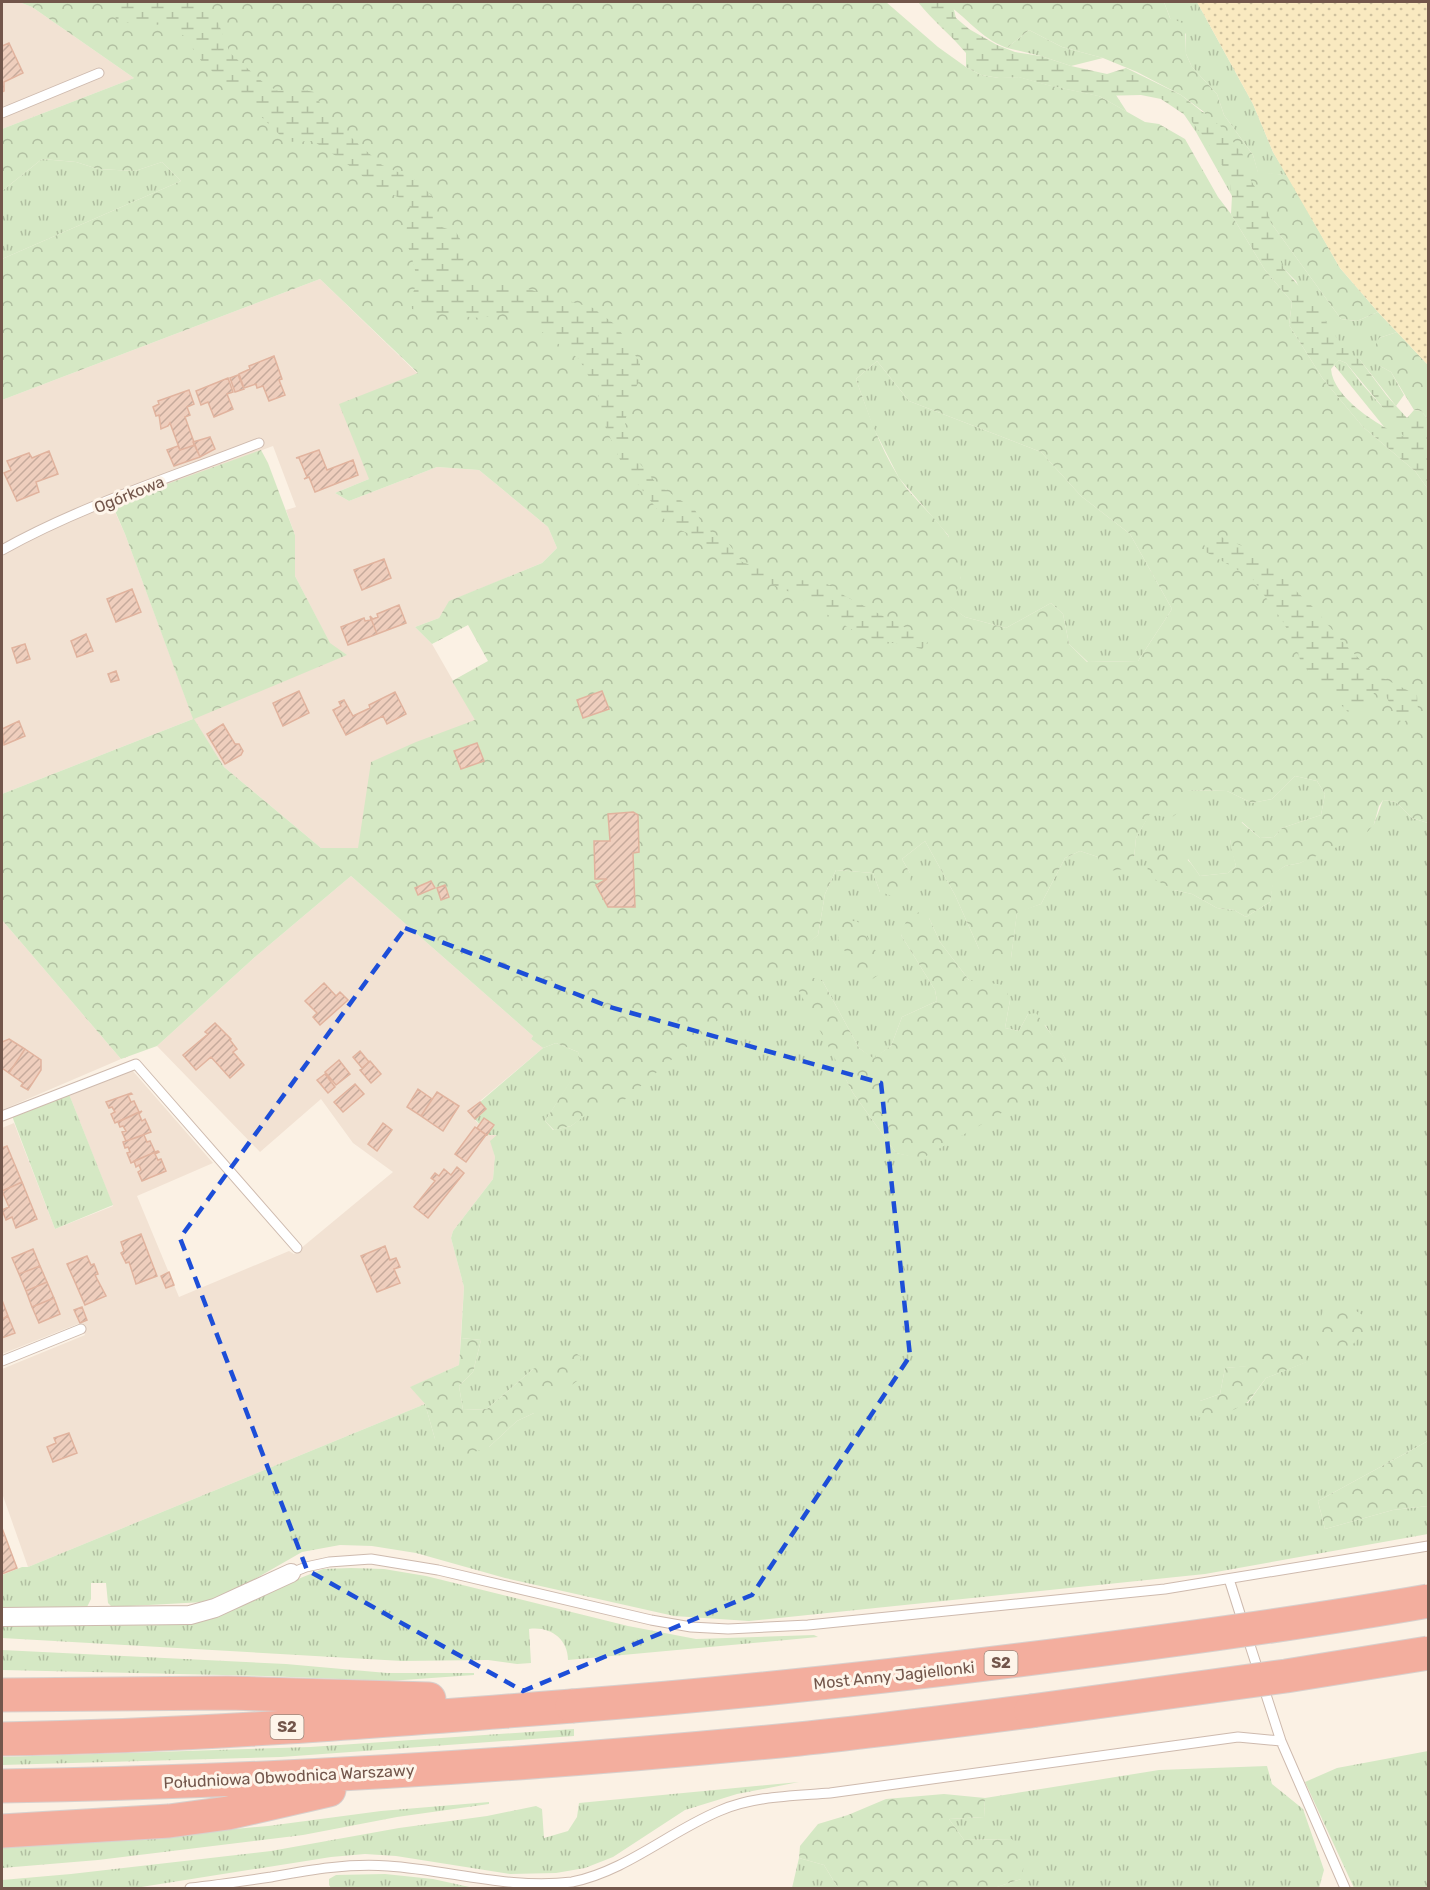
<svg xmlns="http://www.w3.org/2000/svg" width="1430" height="1890" viewBox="0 0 1430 1890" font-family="Rubik,sans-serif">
  <defs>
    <pattern id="grass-tufts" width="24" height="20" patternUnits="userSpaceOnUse" patternTransform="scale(1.5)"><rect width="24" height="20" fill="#d5e8c4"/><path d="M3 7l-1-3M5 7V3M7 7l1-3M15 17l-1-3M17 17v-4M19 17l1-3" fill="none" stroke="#b1bfa1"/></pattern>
    <pattern id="forest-crowns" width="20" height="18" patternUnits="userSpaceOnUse" patternTransform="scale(1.5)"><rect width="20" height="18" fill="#d5e8c4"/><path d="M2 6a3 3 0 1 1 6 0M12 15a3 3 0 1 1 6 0" fill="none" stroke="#b1bfa1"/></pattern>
    <pattern id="wetland-marsh" width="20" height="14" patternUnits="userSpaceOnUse" patternTransform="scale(1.5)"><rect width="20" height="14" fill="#d5e8c4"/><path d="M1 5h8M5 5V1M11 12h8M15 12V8" fill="none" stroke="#b1bfa1"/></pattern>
    <pattern id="sand-dots" width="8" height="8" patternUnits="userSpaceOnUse" patternTransform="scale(1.5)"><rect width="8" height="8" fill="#f9e9c0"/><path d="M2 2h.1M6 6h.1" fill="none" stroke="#cec09e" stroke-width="1.8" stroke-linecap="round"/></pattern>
    <pattern id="building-hatch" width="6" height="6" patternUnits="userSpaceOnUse" patternTransform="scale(1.5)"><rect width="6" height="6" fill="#efcebd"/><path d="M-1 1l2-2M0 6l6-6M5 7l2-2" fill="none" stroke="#c6aa9c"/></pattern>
  </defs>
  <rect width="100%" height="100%" fill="#fbf1e4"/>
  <path fill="#f2e2d3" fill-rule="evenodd" d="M2,2h17l13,5 102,71 -132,51z
    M320,279l98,95 -49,105 -34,14 14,8 88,-34 42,3 69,57 9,21 -15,15 -92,38 -11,17 -24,9 17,17 75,131 -137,73h-49l-97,-81 -31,-48 -191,75v-394zM273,446l23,61 -10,3 9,25v41l35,68 16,11 -153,63 -68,-184 -13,-29z
    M351,876l182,160 -2,3 12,9 -75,63 19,24h11l-7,6 4,16 -2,22 -40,52 -2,7 13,49 -5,78 -48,22 14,17 -397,163 -26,-74v-124l83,-34 -5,-12 -78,31v-226l12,-5 41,106 58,-23 -44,-112 63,-24 81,93 -76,33 42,101 110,-46 5,3 99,-82 -40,-29 -32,-44 -61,53 -103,-106 98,-89z
    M2,920l119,139 -119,51z"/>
  <path fill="url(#grass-tufts)" fill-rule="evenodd" d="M1164,2h33l56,102 20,48 14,23 -29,-2 -5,-18 -29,-40 -7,-21 -25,-27 -6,-13v-20l-16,-16z
    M1029,30l33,17 41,11 -32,8 -30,-10 -34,-8z
    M1018,60l25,5 71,27 13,20 -28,-16 -51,-11 -29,-8 -20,1z
    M1204,112l51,89 86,118 16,2 21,-9 19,20 -18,6 1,28 11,6 13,23 -8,11 -36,-46 -35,-18 -29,-61 -12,-12 -52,-73 -36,-64 -13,-19z
    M42,159l34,3 22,7 37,2 27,-9 19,19 -179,78v-68z
    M1339,360l7,3 16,21 37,42 21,30 -35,-28 -51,-63z
    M877,361l32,40 132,51 40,44 49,38 42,75 -34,52 -50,1 -19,-18 -6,-30 -12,-11 -45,25 -41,-11 -16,-11 12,-29 -13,-42 -49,-57 -26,-51 -17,-48z
    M1295,776l22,5 8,13 -4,21 -39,13 -8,9 -14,1 -18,-16 -12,19 6,25 -8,7 -28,3 -12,-17 -14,31 18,4 25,14 17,2 12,7 24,-15 4,-29 11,-7 15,-3 74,-39 9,-24 13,2 16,16 16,5v618l-110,60 7,28 68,-19 35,-4v28l-223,40 -456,47 -75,-5 -169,-38 -89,-25 -44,-7 -32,-1 -38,7 -68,39 -30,11 -92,5 -4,-4 -2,-20h-15v16l-4,8h-85v-32l20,-8h6l397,-163 10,35 54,8 28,-26 17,-8 -1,-44 -46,40 -24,1 -4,-24 14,-14 8,-32 -20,-2 3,-51 -13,-49 2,-7 40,-52 2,-22 -5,-16 7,-6h-10l7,-10 -10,-7 -5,6 -4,-5 11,-10 -6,-7 63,-54 13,-5 22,9 4,12 -37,57 8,9 18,-4 247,-191 7,-41 11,-24 37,3 7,19 30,-19 -8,-14 23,-18 30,54 24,54 32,9 6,-46 24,-8 24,-46 15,-7 18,6 36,1 2,-20 14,-25 36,-23 41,1 25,12 20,-4zM929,918l11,24 29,38 41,20 -5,28 14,3 9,-17 18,12 20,34 -145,98 -25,-5 -43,-60 -16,-31 -15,-82 37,68 14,11 18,-13 11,-29 35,-16 -2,-11 -34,-55zM1306,1362l-40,16 -18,25 -48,-2 20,-7 5,-26z
    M69,1094l44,111 -58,24 -43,-113z
    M351,1568l33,1 42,7 202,50 68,13 118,-4 4,2 -250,23c0,-22 -19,-34 -39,-31l2,34 -14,1 -29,-4 -86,1 -400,-23v-12l166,-1 22,-3 133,-53z
    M2,1650l284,14 101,9h87v2l-85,6 -123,-5 -264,-6z
    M574,1729v7l-293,21 -279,8v-8l308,-10z
    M1428,1751v137h-74l-49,-106 32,-14z
    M1267,1766l5,18 31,25 21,61 -5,18h-325l27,-9 -9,-40 -48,1 -15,-21 35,-2 1,-19 174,-28z
    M799,1782l-62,12 -52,16 -72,47 -28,11 -29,5 -46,1 -114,-18 -31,-2 -34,3 -196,31h-133v-8l69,-6 200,-23 128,-23 88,-12 49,-10 6,3 2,29 24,-7 9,-14 2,-14z
    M489,1802v2l-92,13 -94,18 -205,25 -96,8v-22l125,-7 141,-13 113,-15z
    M799,1858l25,7 14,23h-46z
    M385,1874l48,5 41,9h-143l-2,-3v-6l7,-4z"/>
  <path fill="url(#forest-crowns)" fill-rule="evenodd" d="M19,2h867l52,45 28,20 15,8 18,3 20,-1 29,8 51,11 46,26 14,2 26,15 33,58 13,17 34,56 27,32 -3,23 34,54 40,48 52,44 13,18v334l-16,-5 -16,-16 -13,-2 -4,6 -5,18 -9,11 -65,28 -15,3 -10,7 -5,29 -24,15 -12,-7 -17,-2 -25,-14 -18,-4 -27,-15 2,-20c30,-5 34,-4 51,21l28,-3 8,-7c-5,-19 -12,-30 5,-44l19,16 14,-1 8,-9 39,-13 4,-21 -8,-13 -22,-5 -23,23 -20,4 -25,-12 -40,-1 -3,18 -13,10 -21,-4 -14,24 -2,20 -10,11 -22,3 -4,-15 -18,-6 -15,7 -24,46 -24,9 -6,45 -18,5 -14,-14 -24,-54 -30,-54 -23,18 8,14 1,13 -13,12 -18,-6 -7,-19 -37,-3 -11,24 -7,41 -202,172 -17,-1 -28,20 -17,4 -9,-9 36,-57 -3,-12 -22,-9 -13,5 -12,-9 2,-3 -182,-160 -96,81 -98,89 -36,13 -119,-139v-126l191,-75 -68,-185 -13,-30 149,-54 7,13 27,72v41l35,67 17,12 -153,64 30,48 97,81h37l13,-86 45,-20 59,-22 -23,-39 36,-20 -20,-36 -36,19 -17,-17 24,-9 10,-17 93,-38 15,-15 -9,-21 -69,-57 -42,-3 -88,34 -14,-8 34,-14 -30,-75 79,-31 -98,-94 -318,121v-141l179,-78 -19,-19 -27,9 -37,-2 -22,-7 -34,-3 -40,32v-62l132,-51 -102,-71zM877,361l32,40 132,51 40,44 49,38 42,75 -34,52 -51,1 -18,-18 -6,-30 -12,-11 -45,25 -41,-11 -15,-11c3,-9 11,-21 11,-30 1,-43 -43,-67 -63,-100 -19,-30 -30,-64 -42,-97zM602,691l7,17 -25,10 -7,-18z
    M943,2h221l6,16 15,6 1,30 6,13 25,27 7,21 29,40 5,17 29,3 53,93 38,44 -21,9 -16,-2 -86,-118 -51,-89 -23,-17 -44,-23 -34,-14 -41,-11 -33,-17 -22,18c-29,-11 -39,-31 -64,-46z
    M1397,332l31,33v54l-7,-8 -7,-1 -23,-38 -11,-6 -9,-12 8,-16z
    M920,912l9,6 11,24 29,38 35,5 6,15 -5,28 14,3 9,-17 8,-1 20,28 10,19 -2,17 -143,82 -25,-6 -43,-60 -54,-102 10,-14 13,3 37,68 14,10 18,-12 11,-29 35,-16 -2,-11 -34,-55 7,-19z
    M844,919l14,3 29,47 -16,11 -19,-16 -14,-25z
    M1344,1303l23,15 -4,16 -17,17 -21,2 -12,-18 12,-28z
    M461,1338l20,2 -8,32 -14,14 4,24 24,-1 46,-40 40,-18 8,6 -4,24 -43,32 -17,8 -28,26 -33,11 -21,-19 -10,-35 -15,-17 49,-22z
    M1304,1348l3,14 -41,16 -18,24 -37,20 -17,-7 6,-14 20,-7 5,-26 22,-2 12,-14z
    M1428,1441v65l-35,4 -68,19 -7,-28z
    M944,1794l41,4 -1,19 -35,2 15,21 48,-1 13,22 -4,18 -27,9h-156l-14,-23 -25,-7 1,-12 18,-22 30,-9 38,-16z"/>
  <path fill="url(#wetland-marsh)" fill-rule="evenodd" d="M111,2h94l11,15 14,36 35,31 13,7 21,-2 15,3 9,17 21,22 38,34 34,15 16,16 1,28 23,8 8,14 -1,28 9,10 18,6 14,-8 89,26 24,18 23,37 -1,18 -10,21 -4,21 7,31 25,30 38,26 9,17 25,17 13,18 52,18 29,1 22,15 84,44 -7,9 -58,-12 -72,-44 -35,-15 -16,-2 -11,-7 -36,-33 -25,-11 -48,-63 -20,-45 -3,-24 -19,-34 -64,-47 -35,6 -49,-5 -19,-4c-3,-15 3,-15 4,-28 1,-16 -10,-33 -10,-47 0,-14 9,-16 2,-32l-33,-16 -33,-26 -29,-19 -26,1 -59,-58 -24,-19 -20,-29 -17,-12 -29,2 -22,-7z
    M918,2h34l4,16 13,11 28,16 18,7 26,4 30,10 36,8 19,-6 55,27 43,34 19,26 6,22 16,27 8,25 3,21 8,19 28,32 27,40 12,13 9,6 27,36 20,22 7,-8 7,1 7,8v70l-13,-18 -52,-44 -40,-48 -34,-54 3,-23 -27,-32 -34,-56 1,-18 -3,-20 -25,-39 -16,-20 -27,-18 -20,-4 -42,1 -51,-11 -29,-8 -20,1 -18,-3 -15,-8v-14c-15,-18 -33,-32 -48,-51zM1339,360l7,3 34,41 24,33c-25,-11 -71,-39 -73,-68z
    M1214,534l40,17 61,58 23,28 35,36 44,22 1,15 -14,12 -6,-2 -14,-28 -10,1 -11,19h-15l-45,-46 -19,-43 -32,-45 -46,-26 -3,-13z"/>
  <path fill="url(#sand-dots)" d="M1197,2h231v363l-50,-53 -38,-44 -67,-116 -20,-48z"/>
  <path fill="url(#building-hatch)" stroke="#e1b39e" stroke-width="1.5" d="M9,43l14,30 -19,9v9l-2,1v-46z
    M274,356l8,23 -3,1 6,15 -16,6 -6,-15 -6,2 -1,-4 -12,4 -5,-14 11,-5 -1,-3z
    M238,375l6,14 -9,3 -5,-14z
    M228,378l5,14 -6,2 6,15 -19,8 -6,-15 -7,3 -5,-14z
    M189,390l5,14 -7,3 3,8 -5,2 10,28 -15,5 -10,-27 -2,3 -7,3 -2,-14 -3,1 -3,-9 6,-3 -1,-3z
    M210,437l5,12 -15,8 -7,-15z
    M195,445l5,12 -26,9 -7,-16 11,-4 2,4z
    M319,450l8,20 26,-10 5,15 -43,17 -6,-15 -5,2 3,-2 -8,-19h-3z
    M49,451l9,23 -22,8 3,10 -22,9 -13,-28 7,-3 -4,-9 22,-8 3,5z
    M384,559l7,19 -29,12 -8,-20z
    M132,589l9,23 -25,10 -9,-23z
    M399,605l7,18 -29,11 -7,-18 3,3 5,-2 -1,-3z
    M370,616l7,18 -29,11 -7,-18 23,-9 1,3 6,-1z
    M86,634l7,17 -16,6 -6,-16z
    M25,644l5,15 -13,4 -5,-15z
    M116,671l3,9 -8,2 -3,-8z
    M299,691l10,22 -26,13 -10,-23z
    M602,691l7,18 -26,9 -6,-18z
    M395,692l11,22 -19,10 -4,-8 -37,19 -13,-25 8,-4 -2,-4 5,-2 9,16 17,-8 -1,-3z
    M19,721l6,15 -21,9 -2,-16z
    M223,724l12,20h4l4,7 -2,4 -16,9 -18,-30z
    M477,743l7,18 -23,8 -7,-18z
    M633,812l5,3 1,37 -6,1 2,54h-27l-12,-22 11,-6h-12l-1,-38h16l-2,-27z
    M431,881l4,7 -17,7 -3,-7z
    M445,885l4,12 -8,3 -4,-12z
    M324,983l12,13 4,-4 8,8 -28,25 -7,-8 4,-4 -12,-12z
    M215,1023l16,16 -1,1 7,9 -4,3 11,13 -14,13 -19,-21 -15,13 -13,-15 25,-21 -3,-2z
    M9,1039l16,10 -16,24 -7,-5v-26z
    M25,1049l16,11v10l-13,20 -7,-4 2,-3 -14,-10z
    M360,1051l9,11 -7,6 -9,-11z
    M339,1060l11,14 -14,11 -11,-13z
    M370,1061l11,13 -10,9 -11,-13z
    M325,1074l10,13 -7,6 -11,-13z
    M355,1084l9,10 -21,18 -9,-10z
    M418,1089l14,10 -11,17 -14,-9z
    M437,1092l22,14 -16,25 -22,-15z
    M131,1093l1,1 -4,1 3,7 3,-1 5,11 -24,11 -4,-9 4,-2 -3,-5 -3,1 -3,-6z
    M480,1102l6,7 -11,10 -7,-8z
    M142,1111l-3,3 3,7 3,-2 6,13 -25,9 -4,-9 4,-1 -3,-5 -3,1 -2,-5z
    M484,1118l10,7 -7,10 -10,-7z
    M383,1123l9,7 -15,21 -9,-7z
    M475,1127l11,8 -20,27 -11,-8z
    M144,1135l3,7 3,-1 5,11 -24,11 -4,-10 3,-1 -2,-5 -3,1 -2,-6z
    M7,1146l15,36 -20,9v-43z
    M158,1151l1,1 -4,2 3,6 3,-1 5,12 -24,10 -4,-9 3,-2 -2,-5 -3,2 -2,-6z
    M457,1167l7,6 -36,45 -14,-11 21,-26 -4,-3 4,-5 4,3 5,-7 7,6z
    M22,1182l15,37 -21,9 -4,-11 -6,3 -4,-10 7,-3 -7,-16z
    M141,1234l16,42 -21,8 -7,-22 -3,1 -5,-10 3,-2 -3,-9z
    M385,1246l5,14 6,-2 4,9 -6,2 6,14 -23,9 -16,-36z
    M33,1249l7,17 -21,8 -7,-16z
    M87,1256l4,9 3,-1 4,10 -3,1 11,21 -21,9 -18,-41z
    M40,1266l7,16 -21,9 -7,-17z
    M169,1272l5,13 -8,3 -5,-12z
    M47,1282l7,16 -22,9 -6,-16z
    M54,1298l6,16 -21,9 -7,-16z
    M2,1300l6,16 -6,3z
    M82,1307l5,13 -7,3 -6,-13z
    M8,1316l7,17 -13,5v-19z
    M69,1433l8,20 -24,9 -6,-15 9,-4 -2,-5z
    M2,1528l15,40 -15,6z"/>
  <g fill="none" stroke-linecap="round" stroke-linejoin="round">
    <defs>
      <path id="service" d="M2,113l97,-40
        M2,550c78,-44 173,-74 257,-107
        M2,1116l134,-52 161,184
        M2,1361l79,-32
        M291,1573l15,-6 23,-5 42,-3 67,11 213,50 40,7 37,2 80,-4 357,-36 263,-43
        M1229,1579l14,44
        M1247,1636l34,105 64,147
        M190,1888c27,-3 54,-7 81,-11 39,-7 77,-14 117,-11 62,4 122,24 184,16 54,-11 97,-50 147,-71 34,-15 74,-15 111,-18l408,-56 43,4"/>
      <path id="minor" d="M2,1617l188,-2 25,-7 76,-35"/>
      <path id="motorway" d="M2,1695l225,-2 202,6
        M2,1739c190,-3 380,-18 570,-33
        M2,1786c266,-4 532,-21 797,-47 77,-8 155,-18 232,-28
        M2,1831l167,-10 59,-8 101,-23"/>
    </defs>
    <use href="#service" stroke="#cebaae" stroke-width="11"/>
    <use href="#minor" stroke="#cebaae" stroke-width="20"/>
    <use href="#motorway" stroke="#d8d0cd" stroke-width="35"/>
    <use href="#service" stroke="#fff" stroke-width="9"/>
    <use href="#minor" stroke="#fff" stroke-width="18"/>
    <use href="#motorway" stroke="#f3ae9e" stroke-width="33"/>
    <defs>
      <path id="motorway-bridge" d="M572,1706c171,-13 341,-32 510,-54 116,-15 232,-31 346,-51
        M1031,1711l255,-35 142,-23"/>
    </defs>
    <use href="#motorway-bridge" stroke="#d8d0cd" stroke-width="35" stroke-linecap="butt"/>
    <use href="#motorway-bridge" stroke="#f3ae9e" stroke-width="33"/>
  </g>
  <path fill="none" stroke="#1d4ed8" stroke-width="4.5" stroke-dasharray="12 8" stroke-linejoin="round" d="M405,928l205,79 271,76 29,273 -158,239 -229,96 -216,-121 -127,-332z"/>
  <g text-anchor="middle" stroke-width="6" stroke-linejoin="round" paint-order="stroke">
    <g fill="#fef5ea" stroke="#9d867b" stroke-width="1.5">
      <rect x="984.5" y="1651" width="33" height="24" rx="4.5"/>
      <rect x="270.5" y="1715" width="33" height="24" rx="4.5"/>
    </g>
    <g font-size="15" font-weight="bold" fill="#73564b">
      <text x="1001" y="1668">S2</text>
      <text x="287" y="1732">S2</text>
    </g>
    <g font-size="16" fill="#73564b" stroke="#fef5ea">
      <text transform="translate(129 494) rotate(-22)" y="6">Ogórkowa</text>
      <text transform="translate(894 1675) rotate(-6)" y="6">Most Anny Jagiellonki</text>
      <text transform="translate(289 1776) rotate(-3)" y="6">Południowa Obwodnica Warszawy</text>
    </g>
  </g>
  <rect width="1430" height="1890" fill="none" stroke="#73564b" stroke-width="6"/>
</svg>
